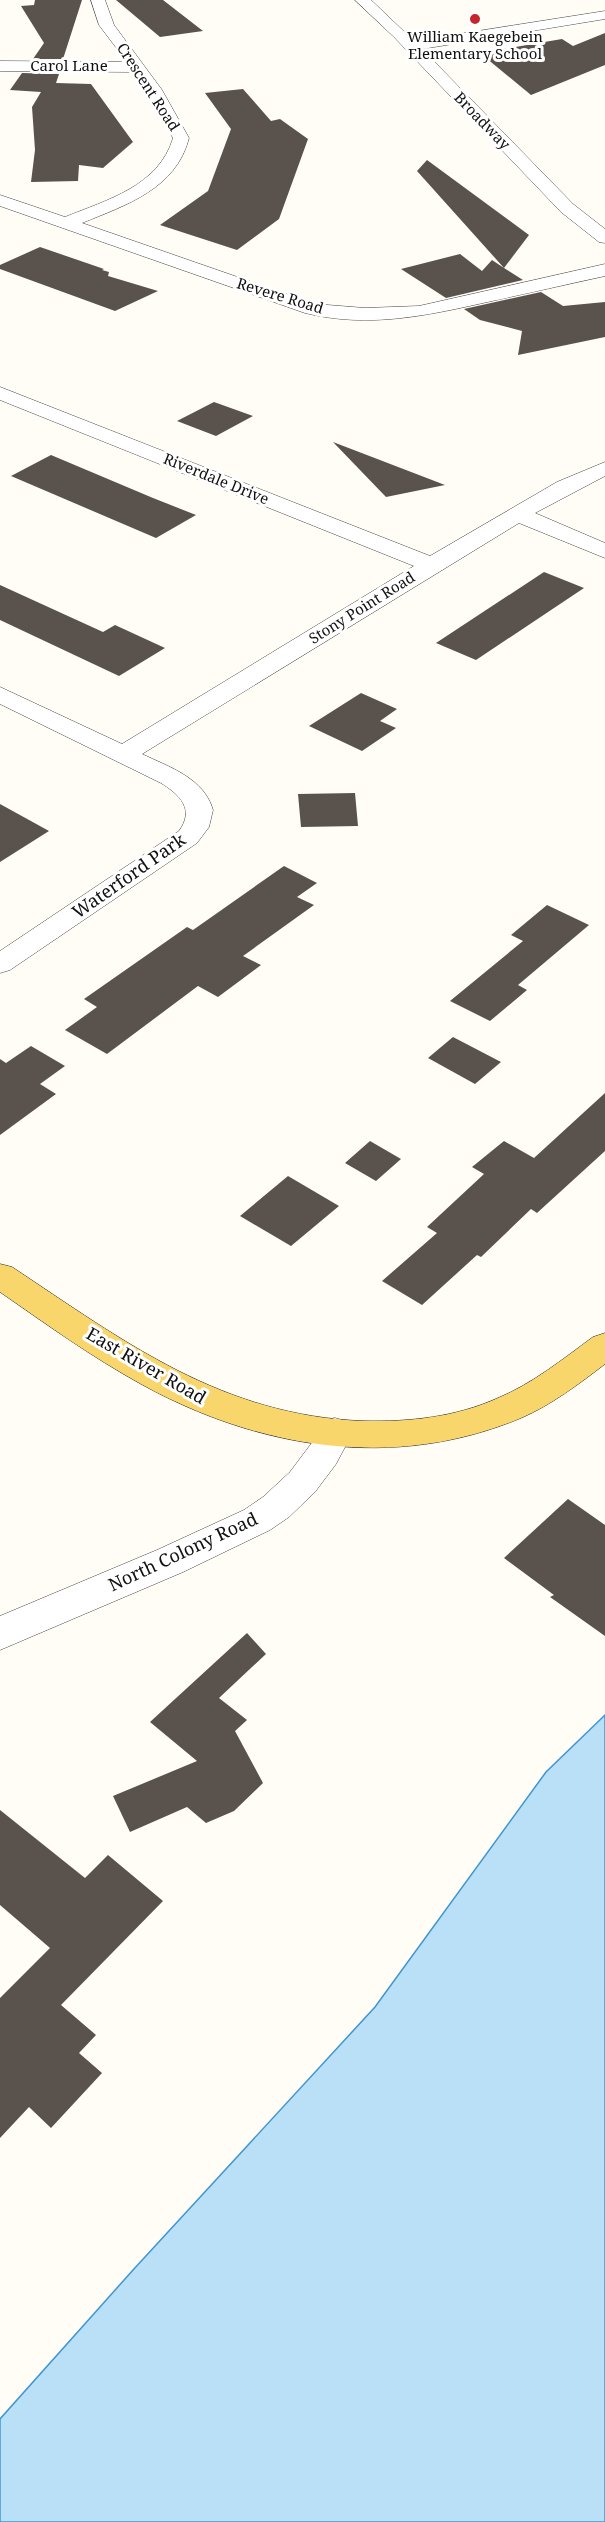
<svg xmlns="http://www.w3.org/2000/svg" width="605" height="2522" viewBox="0 0 605 2522" font-family="'Noto Serif',serif">
  <rect width="100%" height="100%" fill="#fffdf5"/>
  <path fill="#b9e0f7" stroke="#3f96cf" stroke-width="1.5" d="M605,1715v807h-605v-103l133,-149 242,-263 171,-235z"/>
  <path fill="#5a524d" d="M35,0h47l-19,59h-30l11,-16 -23,-37 13,-1z
    M116,0h47l40,31 -43,6z
    M605,33v32l-74,30 -51,-42 82,-14 11,7z
    M22,73l37,1 -3,9 35,1 42,58 -30,26 -24,-3 -1,16 -47,1 4,-32 -3,-43 9,-15 -31,-2z
    M243,89l28,32 9,-2 28,20 -29,80 -42,31 -77,-25 48,-34 23,-62 -26,-36z
    M427,160l102,75 -25,33 19,12 -77,18 -45,-29 59,-15 22,17 10,-11 12,8 -87,-97z
    M40,247l64,22 -2,1 7,2 -1,4 50,15 -43,20 -115,-42v-4z
    M541,292l22,14 42,-4v35l-87,18 4,-24 -42,-11 -16,-11z
    M214,402l39,14 -37,20 -39,-15z
    M333,442l112,43 -59,12z
    M51,455l102,43 43,17 -40,23 -145,-62z
    M544,572l40,16 -108,72 -40,-17z
    M0,585l103,47 12,-7 50,23 -46,28 -119,-56z
    M361,693l36,16 -17,12 16,7 -34,23 -53,-25z
    M355,793l3,33 -57,1 -3,-33z
    M0,804l49,27 -49,31z
    M284,866l33,17 -20,14 17,8 -71,51 18,9 -43,32 -20,-11 -91,68 -42,-24 32,-23 -13,-8 103,-72 6,3z
    M547,905l42,20 -71,60 9,5 -37,31 -40,-20 73,-60 -12,-6z
    M453,1037l48,25 -26,22 -47,-26z
    M31,1046l34,20 -25,18 16,10 -56,41v-76l6,4z
    M605,1093v58l-68,62 -6,-4 -50,48 -4,-2 -55,50 -40,-24 55,-48 -10,-6 57,-53 -12,-7 32,-26 30,17z
    M370,1141l31,18 -25,22 -31,-18z
    M288,1176l51,30 -48,40 -51,-30z
    M568,1499l37,26v111l-55,-39 4,-2 -50,-37z
    M247,1633l19,21 -47,44 28,22 -12,11 28,52 -29,28 -28,12 -19,-16 -57,25 -17,-36 84,-35 -47,-39z
    M0,1810l85,68 23,-23 55,46 -102,104 35,30 -17,18 23,20 -51,55 -22,-21 -29,31v-140l50,-50 -50,-43z"/>
  <g fill="none" stroke-linecap="round" stroke-linejoin="round">
    <defs>
      <path id="minor" d="M91,0h14l9,25 48,65 27,48c-13,51 -63,67 -107,85l233,81 50,4 54,-2 186,-42v12c-38,8 -75,17 -113,25 -63,14 -122,28 -187,12l-305,-107v-11l65,22c42,-17 94,-31 108,-79l-40,-66 -133,-1v-10l127,1 -28,-37z
        M355,0h16l43,41 191,-30v8l-183,30 151,155 32,25v14l-6,-1 -38,-30 -167,-175z
        M0,387l430,169 127,-74 48,-20v14l-70,37 70,30v15l-86,-35 -377,231c27,13 62,24 71,56l-4,17 -12,16 -187,127 -10,3v-22l179,-120c16,-22 1,-36 -18,-48l-161,-79v-17l122,57 292,-178 -414,-166z
        M335,1418l13,4 5,10 -17,32 -21,28 -26,25 -19,13 -87,42 -183,78v-34l157,-66 87,-40 19,-13 27,-25 21,-28 11,-22z"/>
      <path id="major" d="M0,1264l12,3c113,75 210,149 352,154 46,1 92,-4 134,-23 34,-14 65,-39 95,-61l12,-4v31c-26,20 -54,41 -84,54 -127,53 -262,31 -380,-34 -49,-27 -95,-60 -141,-92z"/>
    </defs>
    <use href="#minor" stroke="#444" stroke-width="1"/>
    <use href="#major" stroke="#222" stroke-width="1"/>
    <use href="#minor" fill="#fff" fill-rule="evenodd"/>
    <use href="#major" fill="#f9d66b" fill-rule="evenodd"/>
  </g>
  <circle fill="#c4262e" stroke="#fff" stroke-width="2" cx="475" cy="19" r="6"/>
  <g text-anchor="middle" stroke-width="6" stroke-linejoin="round" paint-order="stroke">
    <g font-size="15" fill="#111" stroke="#fff">
      <text x="475" y="42">William Kaegebein<tspan x="475" dy="17">Elementary School</tspan></text>
    </g>
    <g font-size="15" fill="#111" stroke="#fff">
      <text x="69" y="71">Carol Lane</text>
      <text transform="translate(148 87) rotate(57)" y="5">Crescent Road</text>
      <text transform="translate(482 121) rotate(46)" y="5">Broadway</text>
      <text transform="translate(280 296) rotate(17)" y="5">Revere Road</text>
      <text transform="translate(216 479) rotate(22)" y="5">Riverdale Drive</text>
      <text transform="translate(362 608) rotate(-32)" y="5">Stony Point Road</text>
    </g>
    <g font-size="18" fill="#111" stroke="#fff">
      <text transform="translate(129 876) rotate(-35)" y="6">Waterford Park</text>
      <text transform="translate(146 1366) rotate(30)" y="6">East River Road</text>
      <text transform="translate(183 1552) rotate(-25)" y="6">North Colony Road</text>
    </g>
  </g>
</svg>
